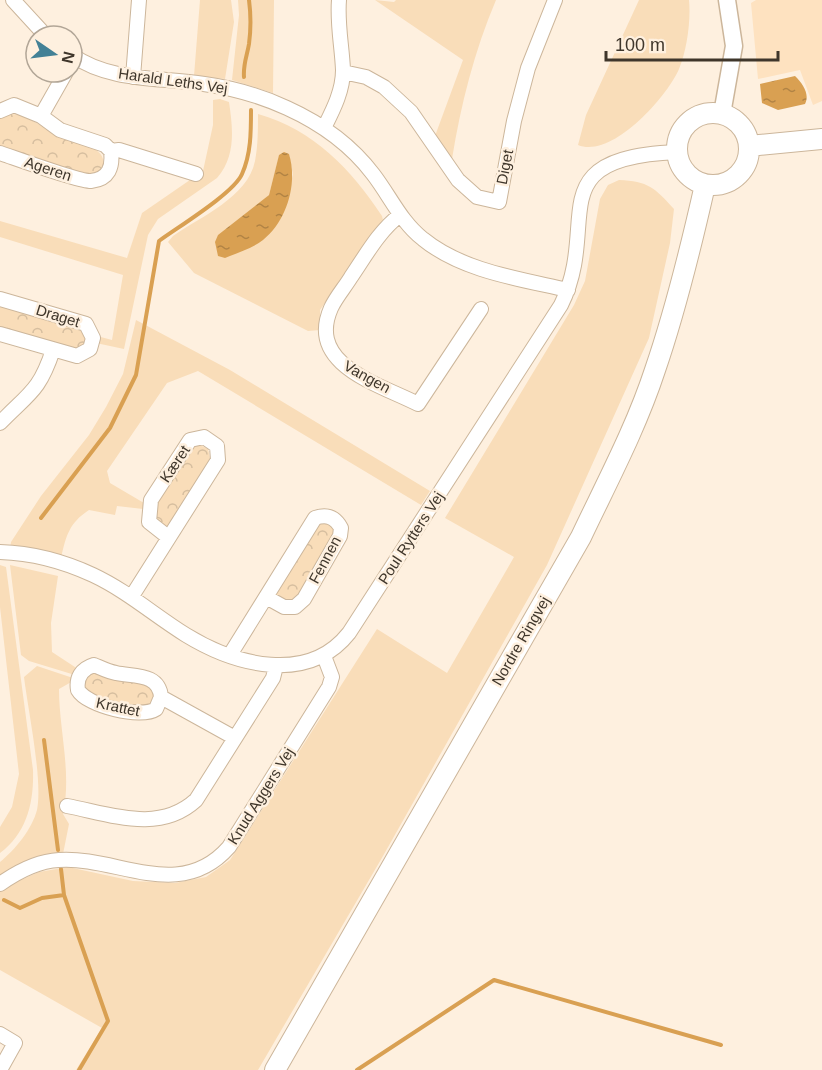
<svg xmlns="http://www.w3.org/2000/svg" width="822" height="1070" viewBox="0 0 822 1070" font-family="Arial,sans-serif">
  <defs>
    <pattern id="park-crowns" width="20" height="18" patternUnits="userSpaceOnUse" patternTransform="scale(1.5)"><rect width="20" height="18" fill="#f9ddb9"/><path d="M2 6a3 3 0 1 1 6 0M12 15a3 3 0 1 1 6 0" fill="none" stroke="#d6be9f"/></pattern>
    <pattern id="water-ripples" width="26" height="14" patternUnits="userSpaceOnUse" patternTransform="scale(1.5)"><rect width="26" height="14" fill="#d9a052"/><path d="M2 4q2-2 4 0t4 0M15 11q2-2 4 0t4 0" fill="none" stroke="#b18344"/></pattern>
  </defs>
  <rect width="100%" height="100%" fill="#fef0df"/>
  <path fill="#fee2c0" d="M756,0h66v101l-9,4 -13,-35 -42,9 -7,-76z"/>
  <path fill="#f9ddb9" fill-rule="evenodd" d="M200,0h31l3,22 -9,57 -31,-3z
    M238,0h36l-1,93 -41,-13 7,-65z
    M375,0l19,2 2,-2h100c-22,52 -35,104 -44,159l-17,-23 28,-76z
    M639,0h50c2,20 -2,50 -10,69 -12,28 -67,90 -101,76l8,-30z
    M220,99l9,3c4,27 7,54 -12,76l-59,41 -10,16 -24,114 -28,-6 1,-7 15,4 11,-65 -123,-38v-16l127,37 15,-45 61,-42 10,-46v-25z
    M258,114c56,16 93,55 124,102l1,4 -63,90v20l-12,1 -114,-58 -26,-31 5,-6c27,-19 75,-39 82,-75 3,-15 3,-32 3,-47zM289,155l4,20 -16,49 -26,-13 18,-16 10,-39z
    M619,180c29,1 36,8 55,29l-4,34 -21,95 -102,227 -164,291 -125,214h-182l26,-42 -102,-58v-81l39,-17 29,-5 65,14 42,2 31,-6 24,-17 147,-231 70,44 67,-116 -69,-39 129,-213 11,-24 15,-82 8,-14z
    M136,320l94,50 200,121 -9,14 -223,-134 -31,12 -60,88 3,12 34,20 -1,6 -26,-3 -2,9 -26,-5c-20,13 -23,26 -28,48l-51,-9 1,-7 30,-46 48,-61 17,-28 17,-33z
    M0,565l6,2 27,203c1,32 -6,63 -33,83v-26l12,-20 7,-33 -19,-167z
    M10,565l48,11 -7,47 1,29 26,17 -3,6 -46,-14 -8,-6z
    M37,666l36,12v3l-14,8c0,41 13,84 4,125l6,10 -6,30 -63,24v-16c15,-12 32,-33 37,-52 6,-30 -9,-100 -13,-133z"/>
  <path fill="url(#park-crowns)" d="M11,114c17,0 31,14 47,21 19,8 65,14 36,43l-94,-27v-33z
    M0,303l80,25 8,8 -5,15 -83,-21z
    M198,444l10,5 2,9 -3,6 -36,61 -6,2 -9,-4 -4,-15 37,-60z
    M324,521l9,5 2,8 -35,63 -11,6 -13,-9 37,-67z
    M93,671l48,11 14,8v11l-8,7 -53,-8 -12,-15 2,-6z"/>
  <path fill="url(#water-ripples)" d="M795,76c8,8 15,18 10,28l-27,6 -16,-7 -2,-19z
    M284,152l5,2c9,29 -2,67 -26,86 -10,8 -26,13 -38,18l-7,-2 -3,-14 3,-7 51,-40 10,-40z"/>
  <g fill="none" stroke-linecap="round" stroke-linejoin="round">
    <path stroke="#d9a052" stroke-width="4" d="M244,77c-1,-13 3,-21 5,-33 2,-15 2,-29 0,-44
      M41,518l69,-90 26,-53 23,-134c19,-14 75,-48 83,-67 9,-20 9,-42 9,-64
      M44,740l14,110
      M61,869l3,26 44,126 -29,49
      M4,900l16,8 22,-10 22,-3
      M357,1070l137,-90 227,65"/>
    <defs>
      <path id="minor" d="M13,0l33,36
        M72,55c38,27 88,22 132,29 29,4 57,12 83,24 33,15 64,37 86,66 17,22 28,48 50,65 39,32 97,40 145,51
        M343,72l23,5 18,10 27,25 47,68 19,17 22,5 15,-81 14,-53 27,-68
        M133,77l6,-77
        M0,111l14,-6 27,11 19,14 45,15 6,6c2,16 -2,28 -20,30 -11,1 -76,-23 -91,-28
        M41,116l25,-44
        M324,128c9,-18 19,-37 19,-58 -1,-24 -6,-46 -4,-70
        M111,151l8,-1 77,24
        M400,215c-21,16 -34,40 -49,62 -6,10 -15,20 -20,31 -25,57 48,76 87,96l63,-95
        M0,299l86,25 7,14 -3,11 -13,7 -77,-22
        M0,423c29,-30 39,-31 53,-73
        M0,552c32,1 65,10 93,23 34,16 61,40 93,60 49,30 122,50 163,-2l212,-328c41,-83 -25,-147 116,-153
        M132,596l86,-136 -1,-14 -13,-9 -14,3 -39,60 -2,22 19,15
        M231,655l2,-5 82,-132c12,-4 20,-1 26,10l-1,8 -36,63 -9,8h-11l-18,-10
        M161,697l-5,12c-15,10 -69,-3 -78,-19 -2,-12 3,-21 16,-25 7,3 15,7 22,8 18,4 43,0 45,24l74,41
        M67,806c43,8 92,28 129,-6l77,-122 3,-12
        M0,884c17,-12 38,-23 59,-24 58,-4 121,43 170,-13l100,-160 3,-10 -8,-21
        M0,1034l15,9 -15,27"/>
      <path id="tertiary" d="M722,114l12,-68 -7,-46"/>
      <path id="secondary" d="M677 149a36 36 0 1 1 72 0a36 36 0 1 1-72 0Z
        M749,146l73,-7
        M275,1070l306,-533c26,-55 55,-109 74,-167 21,-61 36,-123 50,-185"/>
    </defs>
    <use href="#minor" stroke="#ccb69b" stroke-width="16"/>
    <use href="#tertiary" stroke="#ccb69b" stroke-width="19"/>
    <use href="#secondary" stroke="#ccb69b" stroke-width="22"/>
    <use href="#minor" stroke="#fff" stroke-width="14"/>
    <use href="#tertiary" stroke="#fff" stroke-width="16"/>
    <use href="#secondary" stroke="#fff" stroke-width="20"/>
  </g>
  <g text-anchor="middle" stroke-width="5" stroke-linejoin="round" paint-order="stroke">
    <g font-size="15" fill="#3f362b" stroke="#fef0df">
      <text transform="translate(173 81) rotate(8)" y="5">Harald Leths Vej</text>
      <text transform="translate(505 167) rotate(-79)" y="5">Diget</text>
      <text transform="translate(48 169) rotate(18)" y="5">Ageren</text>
      <text transform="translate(58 316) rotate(17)" y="5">Draget</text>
      <text transform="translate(367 377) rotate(29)" y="5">Vangen</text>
      <text transform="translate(175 464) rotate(-56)" y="5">Kæret</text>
      <text transform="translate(411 538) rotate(-57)" y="5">Poul Rytters Vej</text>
      <text transform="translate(325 560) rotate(-62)" y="5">Fennen</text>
      <text transform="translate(521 641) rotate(-60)" y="5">Nordre Ringvej</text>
      <text transform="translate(118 707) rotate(12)" y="5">Krattet</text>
      <text transform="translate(261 796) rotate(-58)" y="5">Knud Aggers Vej</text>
    </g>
  </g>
  <g transform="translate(54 54) rotate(104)"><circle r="28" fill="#fef0df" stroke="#b2a697" stroke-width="1.5"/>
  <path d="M0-4.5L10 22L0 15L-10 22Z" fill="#438196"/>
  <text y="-9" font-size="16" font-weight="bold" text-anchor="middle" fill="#3f362b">N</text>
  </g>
  <path d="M606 51v9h172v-9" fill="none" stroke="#3f362b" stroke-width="3"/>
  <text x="615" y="51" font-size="18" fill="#3f362b" stroke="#fef0df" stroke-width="4.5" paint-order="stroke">100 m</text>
</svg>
